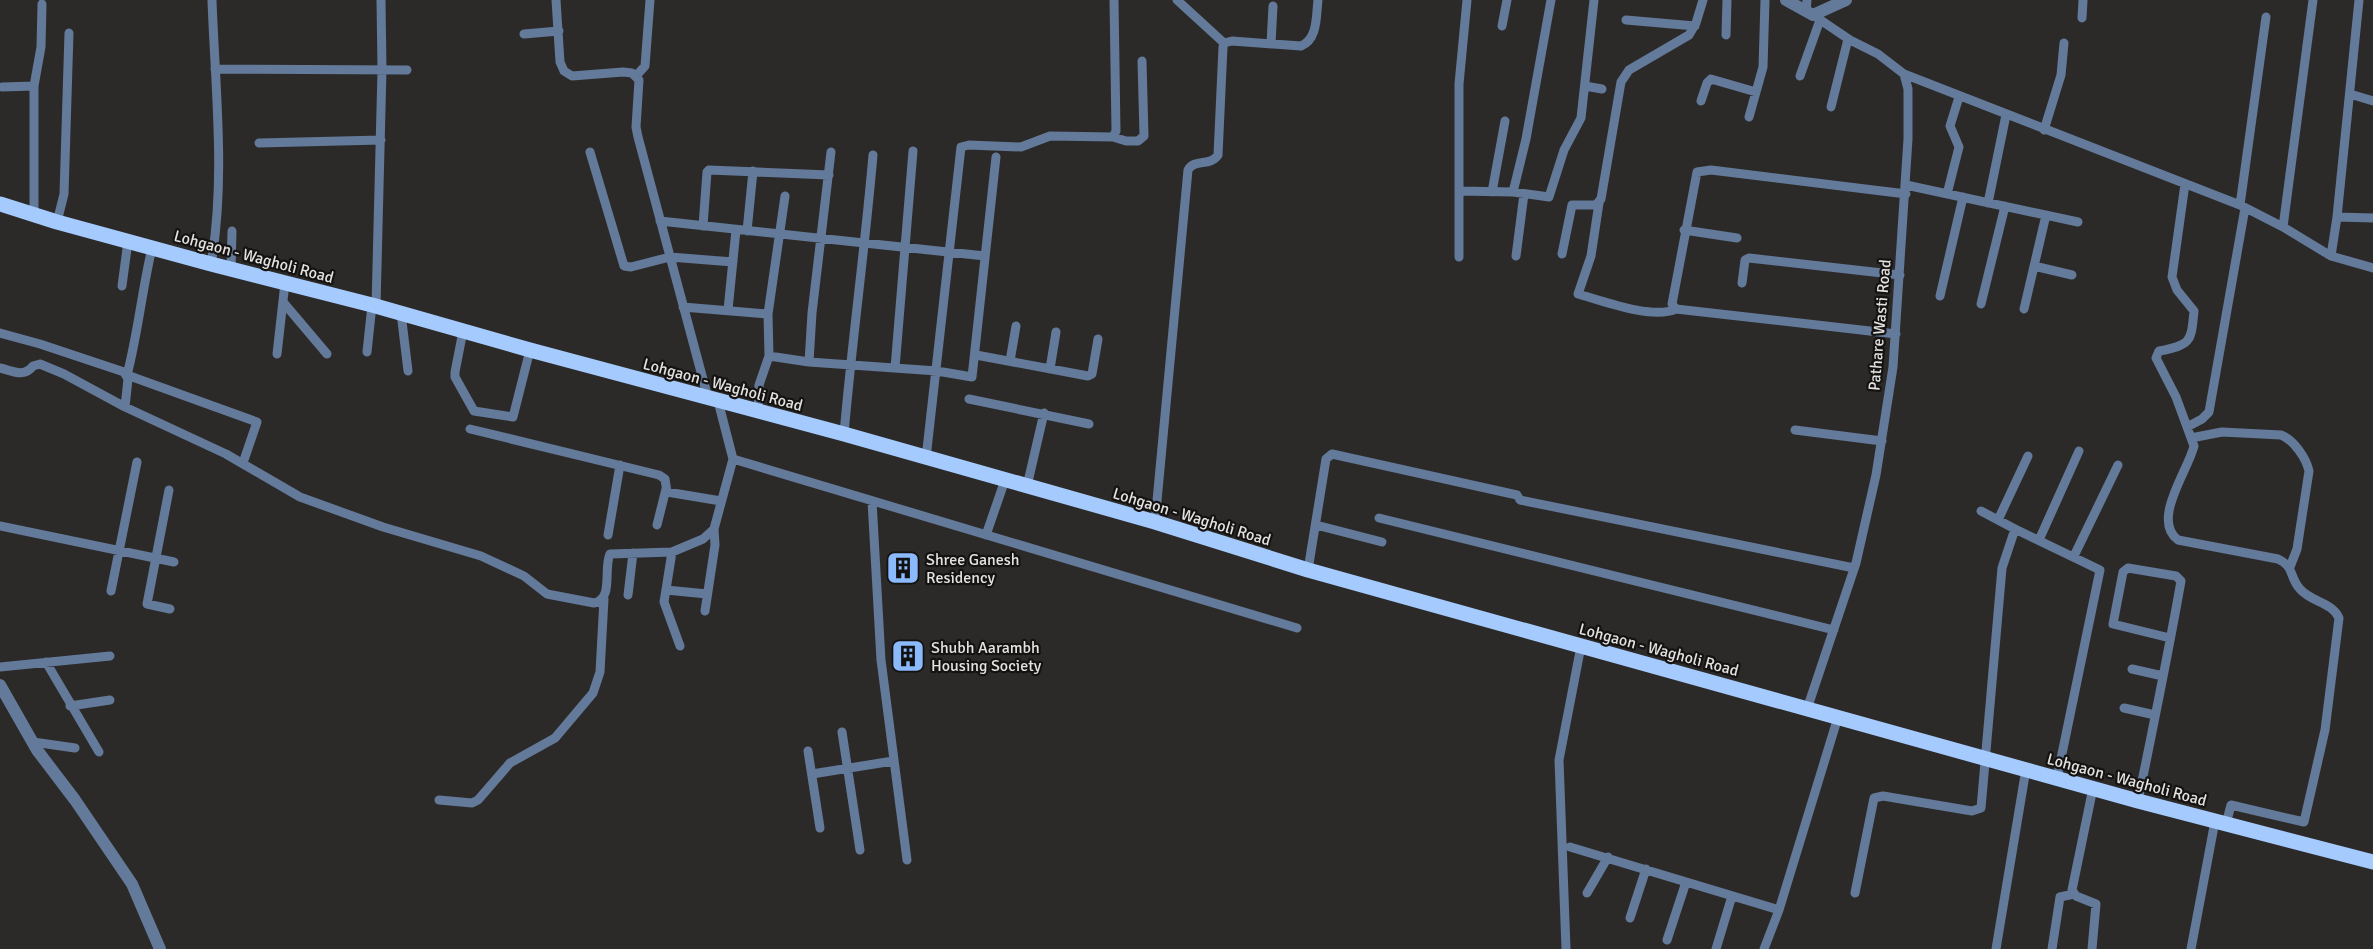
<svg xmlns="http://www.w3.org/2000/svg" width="2373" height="949" viewBox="0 0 2373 949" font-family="Signika,sans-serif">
  <rect width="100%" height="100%" fill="#2c2a28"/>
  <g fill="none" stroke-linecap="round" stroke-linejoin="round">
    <path stroke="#637a9a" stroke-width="9" d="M556,0l4,62 4,9 8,5 51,-4 9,1 7,7 -3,47 2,10 70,261
      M1177,0l47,43
      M1806,12l1,-12
      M2082,18l1,-18
      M1626,20l69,6
      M1502,26l5,-26
      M524,34l35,-3
      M1726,35l1,-35
      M1271,44l2,-38
      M215,69l192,1
      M1904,74l336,131 43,22 48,29 42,12
      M636,76l9,-10 5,-66
      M1800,76l20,-56
      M1585,86l17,3
      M2,87l32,-1
      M2350,94l23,7
      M1701,101l6,-18 4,-4 45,13 7,-25 2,-67
      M1831,107l17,-68
      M1749,117l7,-25
      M2044,130l17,-55 3,-32
      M1113,137l13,4h12l6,-5 -2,-75
      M259,143l122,-3
      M590,152l34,114 7,1 39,-10 63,5
      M2185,184l-13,93 5,13 17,21c-3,30 -2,34 -35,40l-3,7 20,39 18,49c-6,25 -43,74 -16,94l100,19c17,8 11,18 22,30 11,13 32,13 39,29l-14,112 -21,92 -73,-17 -5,19
      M1906,185l172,37
      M1459,191l54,1 36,5 15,-47 17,-32 13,-118
      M1492,192l13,-71
      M1513,192l13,-53 25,-139
      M1947,194l12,-47 -9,-21 9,-29
      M785,196l-17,118 1,42 40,6 128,9 35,6 24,-220
      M1599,203l-8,53 -13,38c25,7 75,26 98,15
      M1988,203l18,-88
      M2240,205l26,-188
      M34,214v-128l7,-39 1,-43
      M2337,217l36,1
      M660,221l325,35
      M57,222l7,-28 5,-161
      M703,226l4,-54 2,-2 120,5
      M2283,227l30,-227
      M1684,230l53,8
      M747,231l6,-60
      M152,248c-10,42 -14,85 -25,127l130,47 -14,41
      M1562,254l10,-49h24l5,-6 20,-117 8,-12 60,-35 7,-12 7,-23
      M1516,256l8,-62
      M2331,256l6,-39 22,-217
      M1459,257v-173l8,-84
      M211,264c15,-86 4,-177 1,-264
      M2034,266l38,9
      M231,270l1,-39
      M1742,283l3,-23 4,-2 151,17
      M122,286l6,-45
      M1940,296l23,-99
      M283,302l44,52
      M1981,304l24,-98
      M376,306l6,-236 -1,-70
      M683,307l85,7
      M2024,309l22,-94
      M728,310l8,-80
      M401,313l7,58
      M463,331l-8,41v5l19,34 39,6 17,-67
      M0,333l40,11 84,28 4,7 -3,28
      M1896,334l-220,-25 -4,-5 25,-132 14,-2 195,24
      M367,352l5,-47
      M277,354l8,-71
      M976,355l112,21 4,-2 6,-35
      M1010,361l6,-35
      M809,362l3,-49 19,-161
      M0,368c13,3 24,10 33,-2l7,-2 24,10 61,33 101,47 74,43 83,30 98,29 43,20 23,18 47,9c20,-4 9,-34 16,-49l62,-2 31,-13 11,-10 19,-70
      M895,368l18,-217
      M1050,369l6,-37
      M969,399l120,25
      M718,401l15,58 564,169
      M758,411l1,-26 10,-29
      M2187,427l15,-8 7,-7 36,-204
      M470,429l189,46 6,4 2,13 54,9
      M1795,430l87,11
      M844,434c8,-93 21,-186 29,-279
      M2191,438l31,-6 59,3c13,5 25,23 28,36l-12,78 -7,18
      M926,458l35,-311 8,-2 52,2 29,-11 63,1 3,-6 -2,-131
      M1027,486l17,-73
      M169,490l-22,114 23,5
      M872,501l9,159 26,200
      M1981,511l34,18
      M1379,518l455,112
      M1998,520l30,-64
      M1155,522l33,-352c7,-12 22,-3 30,-15l5,-108 1,-4 8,-2 69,5c17,-7 15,-30 17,-46
      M657,525l9,-36
      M1316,525l66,17
      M0,526l174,36
      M608,535l12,-70
      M986,535l19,-55
      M2039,540l40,-89
      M672,552l-8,50 16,44
      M2074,556l44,-91
      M1308,570l18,-111 6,-5 185,41 3,5 334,68
      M666,590l41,4
      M111,591l26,-129
      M628,595l5,-42
      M705,611l10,-66 -1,-16
      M46,662l53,90
      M0,667l110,-11
      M2132,669l31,7
      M70,706l40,-6
      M2124,708l31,7
      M1807,709l49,-146 20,-88 17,-108 15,-228v-50l-4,-15 -26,-20 -28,-14 -37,-25
      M842,732l18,118
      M33,742l42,6
      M808,751l12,77
      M812,774l81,-13
      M439,800l33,3 6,-3 32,-37 45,-25 38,-45 7,-21 4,-73
      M2138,801c15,-73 30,-146 43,-220l-5,-5 -48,-8 -5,4 -10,52 57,14
      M1570,847l209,63
      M1587,893l21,-36
      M1855,893l19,-95 9,-2 89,15 9,-3 21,-240 13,-39 85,41 -43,208
      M1630,918l16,-49
      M1667,940l19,-58
      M1566,949l-7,-189 22,-114
      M1716,949l16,-53
      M1764,949l15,-39 59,-193
      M1996,949l30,-180
      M2052,949l8,-52 14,-3
      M2092,949l4,-45 -20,-8 -4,-6 21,-102
      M2191,949l24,-128"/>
    <path stroke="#637a9a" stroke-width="12" d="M1786,0l27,15 33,-15
      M0,685l37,65 38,50 57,84 28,65"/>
    <path stroke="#a4cafe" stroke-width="15" d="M0,204l57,18 154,42 161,41 158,45 314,84 311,88 153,48 830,231 235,61"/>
  </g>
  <defs>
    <symbol id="building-square" viewBox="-11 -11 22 22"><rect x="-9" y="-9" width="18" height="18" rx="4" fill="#8abafc" stroke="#141312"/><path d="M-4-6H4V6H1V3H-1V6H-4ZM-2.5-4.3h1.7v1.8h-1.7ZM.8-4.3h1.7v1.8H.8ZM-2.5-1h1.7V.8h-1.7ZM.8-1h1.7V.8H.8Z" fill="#111"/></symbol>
  </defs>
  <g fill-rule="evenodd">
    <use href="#building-square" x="884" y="549" width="38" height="38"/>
    <use href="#building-square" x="889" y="637" width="38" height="38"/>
  </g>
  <g text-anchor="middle" stroke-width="4.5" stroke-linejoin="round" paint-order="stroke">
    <g font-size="16" fill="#e3e2e0" stroke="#141312">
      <text transform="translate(254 256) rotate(15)" y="6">Lohgaon - Wagholi Road</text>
      <text transform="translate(1879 325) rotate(-85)" y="6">Pathare Wasti Road</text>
      <text transform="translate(723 384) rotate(15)" y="6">Lohgaon - Wagholi Road</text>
      <text transform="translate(1192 516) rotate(17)" y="6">Lohgaon - Wagholi Road</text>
      <text transform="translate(1659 649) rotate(15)" y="6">Lohgaon - Wagholi Road</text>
      <text transform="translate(2127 779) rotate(15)" y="6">Lohgaon - Wagholi Road</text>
    </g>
    <g font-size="16" fill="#e3e2e0" stroke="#141312" text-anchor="start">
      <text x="926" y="565">Shree Ganesh<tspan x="926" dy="18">Residency</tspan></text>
      <text x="931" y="653">Shubh Aarambh<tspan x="931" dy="18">Housing Society</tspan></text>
    </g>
  </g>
</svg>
